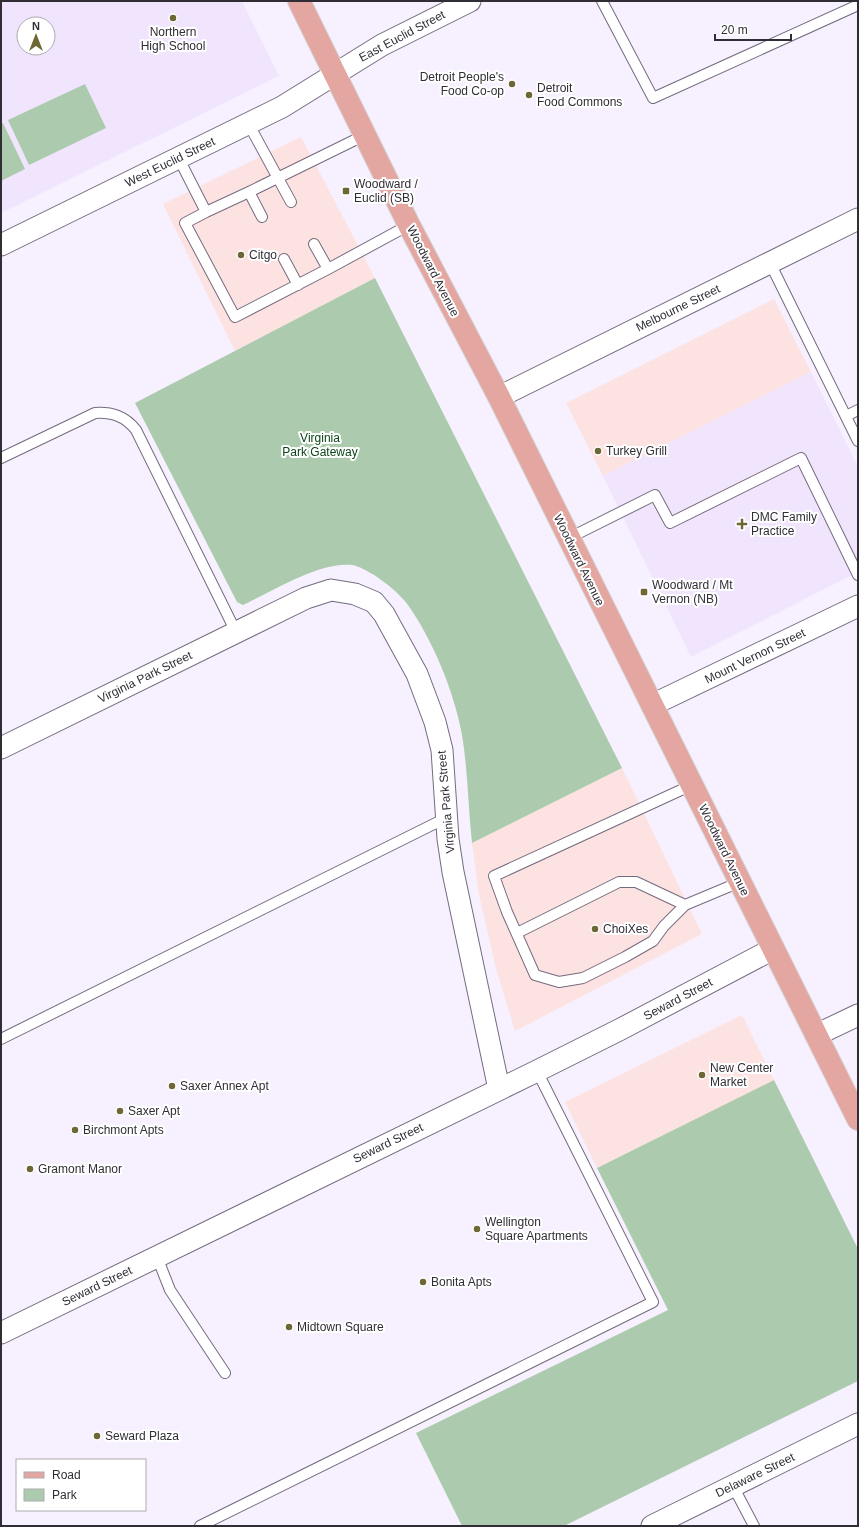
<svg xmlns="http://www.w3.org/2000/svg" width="859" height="1527" viewBox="0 0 859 1527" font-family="Arial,sans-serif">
  <rect width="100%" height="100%" fill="#f7f0fe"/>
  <path fill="#fde2e2" d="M301,137l74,141 -140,73 -72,-147z
    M774,299l37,73 -208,104 -37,-73z
    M622,768l80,166 -187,97 -19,-62 -17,-74 -7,-52z
    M742,1015l32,65 -177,88 -32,-66z"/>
  <path fill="#f0e5fd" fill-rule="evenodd" d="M1,1h241l37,75 -278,137zM24,24h24v24h-24z
    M811,372l47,95v105l-167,85 -88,-181z"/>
  <path fill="#accbae" d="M85,84l21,44 -77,37 -21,-45z
    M3,123l22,46 -24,12v-57z
    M375,278l247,490 -150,75c-4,-36 -4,-72 -10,-108 -8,-44 -29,-94 -54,-130 -9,-12 -22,-22 -34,-30 -7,-4 -15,-9 -22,-10 -32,-4 -81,27 -109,40l-6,-3 -102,-199z
    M774,1080l84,169v132l-294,145h-102l-46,-93 252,-123 -71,-142z"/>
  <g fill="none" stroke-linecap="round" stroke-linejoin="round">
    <defs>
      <path id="service" d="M602,1l51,97 205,-93
        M248,123l43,79
        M178,157l28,55 -21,11 50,94 93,-48 81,-44
        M249,192l13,25
        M206,212l43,-20 116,-57
        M314,244l14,25
        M284,259l14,26
        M770,263l88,178
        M846,416l12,-6
        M1,458l94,-45c17,-1 30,3 41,17l100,202
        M569,538l86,-43 15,28 131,-65 57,117
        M692,785l-198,91 13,36 28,63 24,7 24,-4 42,-21 28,-16 11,-15 21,-21 55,-23
        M517,933l102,-51h17l49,23
        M1,1039l445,-221
        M157,1257l13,33 55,83
        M733,1486l21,40
        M200,1526l453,-224 -116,-231"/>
      <path id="minor" d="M1,245l281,-138 100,-62 88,-44
        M499,397l359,-178
        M652,705l206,-99
        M1,748l305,-150 25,-8 24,4 19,8 10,12 33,60 18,48 7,28 6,89 5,33 46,217
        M816,1035l42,-20
        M1,1333l536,-262 82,-41 154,-81
        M652,1526l206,-102"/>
      <path id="primary" d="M299,1l110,224 90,172 359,722"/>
    </defs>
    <use href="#service" stroke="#756b7f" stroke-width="12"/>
    <use href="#minor" stroke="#756b7f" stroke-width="23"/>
    <use href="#primary" stroke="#d6d5d7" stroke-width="24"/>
    <use href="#service" stroke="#fff" stroke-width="10"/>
    <use href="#minor" stroke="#fff" stroke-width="21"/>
    <use href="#primary" stroke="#e3a6a1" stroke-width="22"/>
  </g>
  <g fill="#6d6734" stroke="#fff" stroke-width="1.5">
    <circle cx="173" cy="18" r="4"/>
    <circle cx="512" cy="84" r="4"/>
    <circle cx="529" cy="95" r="4"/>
    <rect x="342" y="187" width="8" height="8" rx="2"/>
    <circle cx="241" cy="255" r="4"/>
    <circle cx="598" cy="451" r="4"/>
    <path d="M740 518h4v4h4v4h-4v4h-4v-4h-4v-4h4z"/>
    <rect x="640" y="588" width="8" height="8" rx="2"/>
    <circle cx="595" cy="929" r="4"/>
    <circle cx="702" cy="1075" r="4"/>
    <circle cx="172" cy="1086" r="4"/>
    <circle cx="120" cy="1111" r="4"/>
    <circle cx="75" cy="1130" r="4"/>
    <circle cx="30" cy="1169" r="4"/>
    <circle cx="477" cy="1229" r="4"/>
    <circle cx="423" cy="1282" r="4"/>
    <circle cx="289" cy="1327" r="4"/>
    <circle cx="97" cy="1436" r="4"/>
  </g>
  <g text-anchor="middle" stroke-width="4" stroke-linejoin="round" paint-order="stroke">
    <g font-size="12" fill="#312d35" stroke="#fff" text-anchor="start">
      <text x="173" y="36" text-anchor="middle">Northern<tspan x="173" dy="14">High School</tspan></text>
      <text x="504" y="81" text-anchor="end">Detroit People's<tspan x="504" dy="14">Food Co-op</tspan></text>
      <text x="537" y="92">Detroit<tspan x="537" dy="14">Food Commons</tspan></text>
      <text x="354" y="188">Woodward /<tspan x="354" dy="14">Euclid (SB)</tspan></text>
      <text x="249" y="259">Citgo</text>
      <text x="606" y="455">Turkey Grill</text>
      <text x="751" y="521">DMC Family<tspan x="751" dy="14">Practice</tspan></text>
      <text x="652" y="589">Woodward / Mt<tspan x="652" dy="14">Vernon (NB)</tspan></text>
      <text x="603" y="933">ChoiXes</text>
      <text x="710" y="1072">New Center<tspan x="710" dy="14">Market</tspan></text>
      <text x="180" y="1090">Saxer Annex Apt</text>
      <text x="128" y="1115">Saxer Apt</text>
      <text x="83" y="1134">Birchmont Apts</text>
      <text x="38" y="1173">Gramont Manor</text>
      <text x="485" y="1226">Wellington<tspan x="485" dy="14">Square Apartments</tspan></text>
      <text x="431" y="1286">Bonita Apts</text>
      <text x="297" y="1331">Midtown Square</text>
      <text x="105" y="1440">Seward Plaza</text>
    </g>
    <g font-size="12" fill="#312d35" stroke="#fff">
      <text transform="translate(402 36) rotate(-28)" y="4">East Euclid Street</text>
      <text transform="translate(170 162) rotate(-26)" y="4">West Euclid Street</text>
      <text transform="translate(433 271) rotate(63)" y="4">Woodward Avenue</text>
      <text transform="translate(678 308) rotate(-26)" y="4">Melbourne Street</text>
      <text transform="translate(579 560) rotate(64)" y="4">Woodward Avenue</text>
      <text transform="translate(755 656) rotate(-26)" y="4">Mount Vernon Street</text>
      <text transform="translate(145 677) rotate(-26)" y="4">Virginia Park Street</text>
      <text transform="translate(446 802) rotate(-95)" y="4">Virginia Park Street</text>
      <text transform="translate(724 850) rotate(64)" y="4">Woodward Avenue</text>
      <text transform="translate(678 999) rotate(-28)" y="4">Seward Street</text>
      <text transform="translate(388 1143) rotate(-26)" y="4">Seward Street</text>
      <text transform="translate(97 1286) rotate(-26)" y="4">Seward Street</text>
      <text transform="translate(755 1475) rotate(-26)" y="4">Delaware Street</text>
    </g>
    <g font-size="12" fill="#0b4518" stroke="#fff">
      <text x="320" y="442">Virginia<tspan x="320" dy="14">Park Gateway</tspan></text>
    </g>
  </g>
  <rect width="859" height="1527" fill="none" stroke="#312d35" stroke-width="4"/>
  <rect x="16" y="1459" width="130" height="52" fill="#ffffff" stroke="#adabae"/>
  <rect x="24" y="1472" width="20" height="6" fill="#e3a6a1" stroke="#adabae"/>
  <text x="52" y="1479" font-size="12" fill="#312d35">Road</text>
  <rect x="24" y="1489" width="20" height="12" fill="#accbae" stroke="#adabae"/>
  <text x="52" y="1499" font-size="12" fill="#312d35">Park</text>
  <g transform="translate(36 36)"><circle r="19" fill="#ffffff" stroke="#adabae"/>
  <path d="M0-3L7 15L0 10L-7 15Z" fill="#6d6734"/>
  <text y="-6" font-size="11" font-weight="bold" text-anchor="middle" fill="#312d35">N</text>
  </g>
  <path d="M715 34v6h76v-6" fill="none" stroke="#312d35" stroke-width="2"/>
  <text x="721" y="34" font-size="12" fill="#312d35" stroke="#ffffff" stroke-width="3" paint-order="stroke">20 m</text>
</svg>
